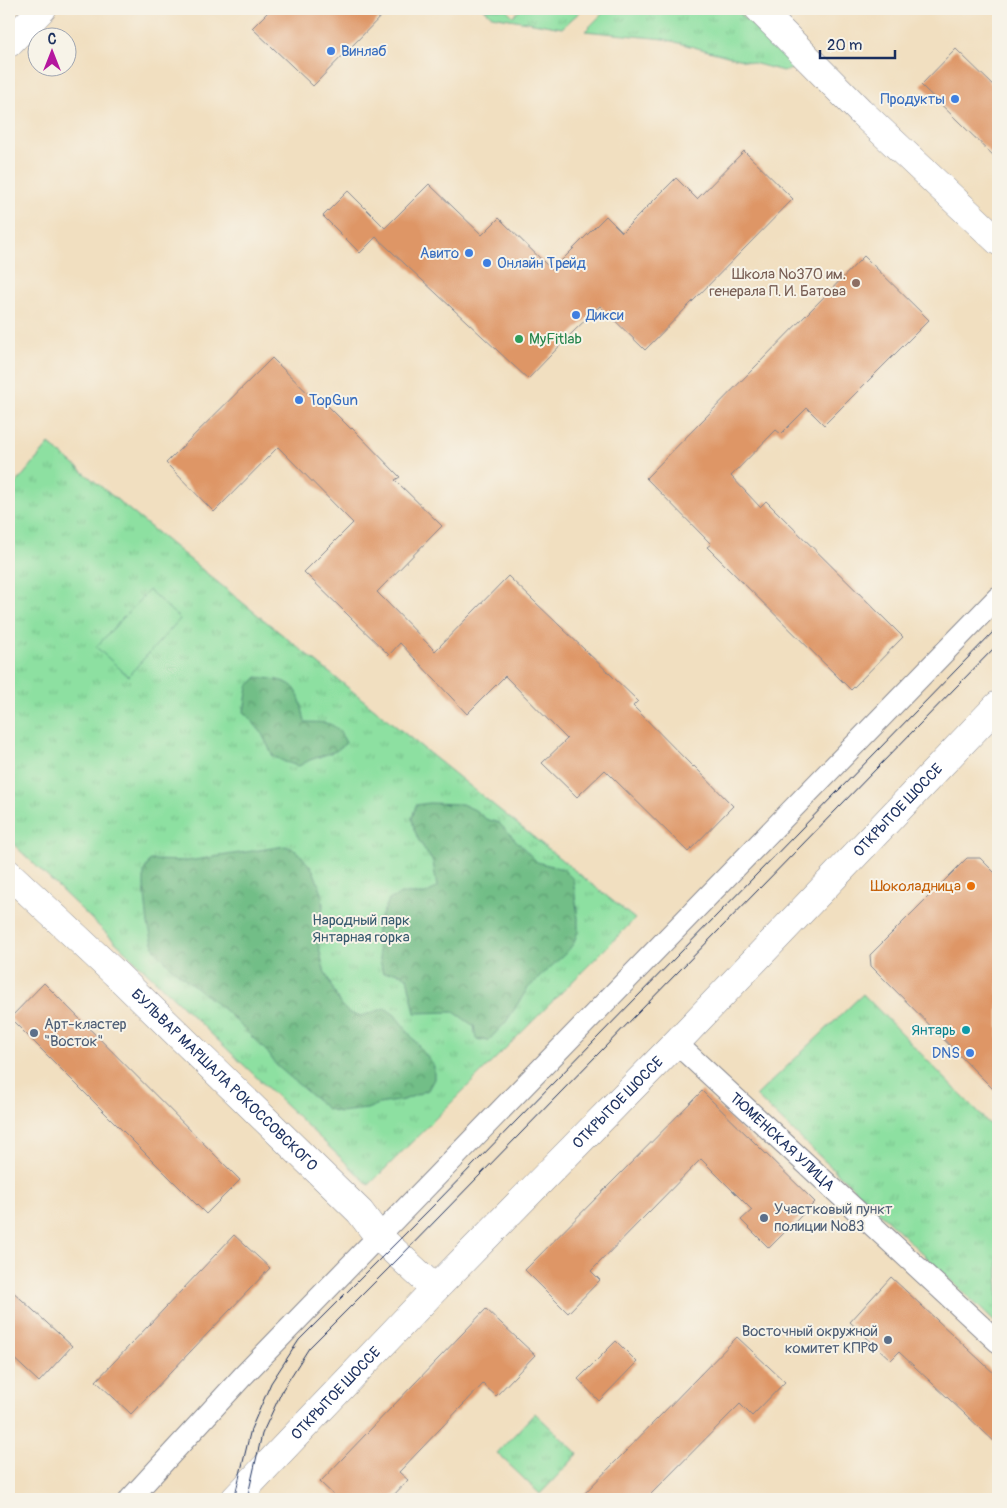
<svg xmlns="http://www.w3.org/2000/svg" width="1007" height="1508" viewBox="0 0 1007 1508" font-family="Pangolin,sans-serif">
  <defs>
    <pattern id="grass-tufts" width="24" height="20" patternUnits="userSpaceOnUse" patternTransform="scale(1.25)"><rect width="24" height="20" fill="#8de0a1"/><path d="M3 7l-1-3M5 7V3M7 7l1-3M15 17l-1-3M17 17v-4M19 17l1-3" fill="none" stroke="#79c08d"/></pattern>
    <pattern id="forest-crowns" width="20" height="18" patternUnits="userSpaceOnUse" patternTransform="scale(1.25)"><rect width="20" height="18" fill="#72be87"/><path d="M2 6a3 3 0 1 1 6 0M12 15a3 3 0 1 1 6 0" fill="none" stroke="#5d9b72"/></pattern>
  </defs>
  <rect width="100%" height="100%" fill="#f7f3e8"/>
  <filter id="ink" filterUnits="userSpaceOnUse"><feTurbulence type="fractalNoise" baseFrequency=".02" numOctaves="2"/><feDisplacementMap in="SourceGraphic" scale="10" xChannelSelector="R" yChannelSelector="G"/><feConvolveMatrix kernelMatrix="1 2 1 2 8 2 1 2 1" color-interpolation-filters="sRGB"/></filter>
  <filter id="wash" filterUnits="userSpaceOnUse"><feTurbulence type="fractalNoise" baseFrequency=".0096" numOctaves="4" result="noise"/><feDisplacementMap in="SourceGraphic" scale="20" xChannelSelector="R" yChannelSelector="G"/><feGaussianBlur stdDeviation="1.12" result="paint"/><feColorMatrix in="noise" values="0 0 0 0 0 0 0 0 0 0 0 0 0 0 0 0 0 1.4 0 .05"/><feComposite in="paint" operator="in"/></filter>
  <g filter="url(#wash)">
    <rect width="100%" height="100%" fill="#f1dfc0"/>
    <path fill="url(#grass-tufts)" stroke="#548880" d="M484,9h22l7,7 8,-7h62l-21,19 -70,-12z
      M607,9h128l62,59 -14,3 -119,-32 -79,-8z
      M49,444l194,159 392,316 -266,266 -360,-345v-348z
      M863,994l135,139v192l-242,-229z
      M535,1413l43,41 -38,40 -43,-41z"/>
    <path fill="url(#forest-crowns)" stroke="#467672" d="M257,677c40,5 40,6 48,45 23,1 30,-2 41,21l-10,8 -26,9 -11,6 -14,-4 -12,-6 -12,-24 -17,-20 4,-26z
      M429,803l33,1 13,6 11,9 13,4 38,39 26,7 10,10 5,39v13l-4,12 -8,10 -38,35 -22,34 -18,19 -12,-2 -2,-13 -20,-14 -39,1 -8,-36 -11,-5 -13,1 -3,-13 -4,-24 2,-13 11,-23 12,-6h25l11,-7 -4,-25 -14,-21 -5,-12 -2,-11 4,-13z
      M285,846l11,4 17,20 9,23 1,13 -5,37 6,27 16,34 9,9 13,3 23,-8 10,7 39,51v13l-6,11 -24,10 -25,4 -12,5 -27,3 -13,-3 -51,-44 -8,-12 -41,-41 -54,-43 -18,-19 -7,-26 -4,-38v-14l6,-12 38,1z"/>
    <path fill="#8de0a1" stroke="#548880" d="M149,590l31,29 -52,57 -32,-29z"/>
    <g id="blocks">
      <path fill="#de9666" d="M271,9h117l-75,77 -61,-58z
        M956,49l42,41v70l-77,-75z
        M744,151l49,48 -148,151 -45,-44 -28,27 -44,46 -152,-142 -16,16 -37,-37 25,-25 37,37 44,-44 53,51 17,-17 53,52 54,-54 16,16 54,-54 21,21z
        M864,256l65,64 -105,105 -17,-17 -26,26 -5,-4 -45,46 29,31 6,-6 137,136 -52,53 -144,-143 4,-3 -65,-66z
        M272,358l49,48 3,-4 27,27 1,-1 48,49 -5,3 47,46 -65,66 58,59 73,-75 130,125 -5,5 60,61 1,-1 39,40 -45,46 -83,-82 -28,27 -35,-34 25,-24 -62,-63 -38,38 -67,-71 -11,12 -85,-83 49,-49 -75,-76 -64,65 -48,-49z
        M967,858h13l18,18v218l-127,-128 -1,-11z
        M44,983l196,197 -34,34 -196,-196z
        M702,1091l113,111 -46,46 -28,-28 11,-10 -51,-51 -110,112 9,9 -32,33 -43,-43z
        M234,1235l36,33 -139,146 -35,-33z
        M891,1277l107,100v68l-99,-93 -8,8 -41,-38z
        M9,1288l63,58 -33,36 -30,-28z
        M486,1309l49,46 -39,41 -13,-12 -84,88 9,8 -18,19h-52l-18,-17z
        M737,1337l48,45 -33,34 -12,-12 -94,95h-67z
        M616,1341l21,21 -38,39 -21,-22z"/>
    </g>
  </g>
  <g filter="url(#ink)">
    <use href="#blocks" fill-opacity="0" stroke="#86878f" stroke-width="1"/>
    <g fill="none" stroke-linecap="round" stroke-linejoin="round">
      <defs>
        <g id="street">
          <path id="s1" d="M676,1043l322,299"/>
          <path d="M130,1499l113,-123 755,-779"/>
        </g>
        <g id="secondary">
          <path d="M759,9l101,102 138,130"/>
          <path d="M9,43l33,-34"/>
          <path id="s2" d="M9,874l108,101 243,237 18,24 57,53"/>
          <path id="s3" d="M235,1499l200,-210 241,-246 322,-338"/>
        </g>
      </defs>
      <use href="#street" stroke="#86878f" stroke-width="23"/>
      <use href="#secondary" stroke="#86878f" stroke-width="29"/>
      <use href="#street" stroke="#fff" stroke-width="21"/>
      <use href="#secondary" stroke="#fff" stroke-width="28"/>
      <path stroke="#1b2f5e" stroke-width="1" d="M235,1499l1,-8 15,-62 20,-46 28,-43 137,-137 562,-576
        M247,1499l15,-65 21,-45 26,-41 91,-91 598,-613"/>
    </g>
  </g>
  <g fill="#3f7fe0" stroke="#f7f3e8" stroke-width="2">
    <circle cx="331" cy="51" r="5"/>
    <circle cx="955" cy="99" r="5"/>
    <circle cx="469" cy="253" r="5"/>
    <circle cx="487" cy="263" r="5"/>
    <circle cx="576" cy="315" r="5"/>
    <circle cx="299" cy="400" r="5"/>
    <circle cx="970" cy="1053" r="5"/>
  </g>
  <circle fill="#8d6e63" stroke="#f7f3e8" stroke-width="2" cx="856" cy="283" r="5"/>
  <circle fill="#2e9e5b" stroke="#f7f3e8" stroke-width="2" cx="519" cy="339" r="5"/>
  <circle fill="#e8710a" stroke="#f7f3e8" stroke-width="2" cx="971" cy="886" r="5"/>
  <circle fill="#0f9aa8" stroke="#f7f3e8" stroke-width="2" cx="966" cy="1030" r="5"/>
  <g fill="#5c6f8a" stroke="#f7f3e8" stroke-width="2">
    <circle cx="34" cy="1033" r="5"/>
    <circle cx="764" cy="1218" r="5"/>
    <circle cx="888" cy="1340" r="5"/>
  </g>
  <g text-anchor="middle" stroke-width="4" stroke-linejoin="round" paint-order="stroke">
    <g font-size="15" fill="#366cbe" stroke="#f7f3e8" text-anchor="start">
      <text x="341" y="56">Винлаб</text>
      <text x="945" y="104" text-anchor="end">Продукты</text>
      <text x="459" y="258" text-anchor="end">Авито</text>
      <text x="497" y="268">Онлайн Трейд</text>
      <text x="586" y="320">Дикси</text>
      <text x="309" y="405">TopGun</text>
      <text x="960" y="1058" text-anchor="end">DNS</text>
    </g>
    <g font-size="15" fill="#785e54" stroke="#f7f3e8" text-anchor="end">
      <text x="846" y="279">Школа №370 им.<tspan x="846" dy="17">генерала П. И. Батова</tspan></text>
    </g>
    <g font-size="15" fill="#27864d" stroke="#f7f3e8" text-anchor="start">
      <text x="529" y="344">MyFitlab</text>
    </g>
    <g font-size="15" fill="#1b2f5e" stroke="#f7f3e8">
      <text dy="5" stroke="none"><textPath href="#s3" startOffset="956">ОТКРЫТОЕ ШОССЕ</textPath></text>
      <text dy="5" stroke="none"><textPath href="#s2" startOffset="298">БУЛЬВАР МАРШАЛА РОКОССОВСКОГО</textPath></text>
      <text dy="5" stroke="none"><textPath href="#s3" startOffset="551">ОТКРЫТОЕ ШОССЕ</textPath></text>
      <text dy="5" stroke="none"><textPath href="#s1" startOffset="145">ТЮМЕНСКАЯ УЛИЦА</textPath></text>
      <text dy="5" stroke="none"><textPath href="#s3" startOffset="146">ОТКРЫТОЕ ШОССЕ</textPath></text>
    </g>
    <g font-size="15" fill="#c56008" stroke="#f7f3e8" text-anchor="end">
      <text x="961" y="891">Шоколадница</text>
    </g>
    <g font-size="15" fill="#385b6f" stroke="#f7f3e8">
      <text x="361" y="925">Народный парк<tspan x="361" dy="17">Янтарная горка</tspan></text>
    </g>
    <g font-size="15" fill="#4e5e75" stroke="#f7f3e8" text-anchor="start">
      <text x="44" y="1029">Арт-кластер<tspan x="44" dy="17">"Восток"</tspan></text>
      <text x="774" y="1214">Участковый пункт<tspan x="774" dy="17">полиции №83</tspan></text>
      <text x="878" y="1336" text-anchor="end">Восточный окружной<tspan x="878" dy="17">комитет КПРФ</tspan></text>
    </g>
    <g font-size="15" fill="#0d838f" stroke="#f7f3e8" text-anchor="end">
      <text x="956" y="1035">Янтарь</text>
    </g>
  </g>
  <rect width="1007" height="1508" fill="none" stroke="#f7f3e8" stroke-width="30"/>
  <g transform="translate(52 52)"><circle r="24" fill="#f7f3e8" stroke="#9fa5b1"/>
  <path d="M0-4L9 19L0 12L-9 19Z" fill="#b5179e"/>
  <text y="-8" font-size="14" font-weight="bold" text-anchor="middle" fill="#1b2f5e">С</text>
  </g>
  <path d="M820 50v8h75v-8" fill="none" stroke="#1b2f5e" stroke-width="2.5"/>
  <text x="827" y="50" font-size="15" fill="#1b2f5e" stroke="#f7f3e8" stroke-width="4" paint-order="stroke">20 m</text>
</svg>
